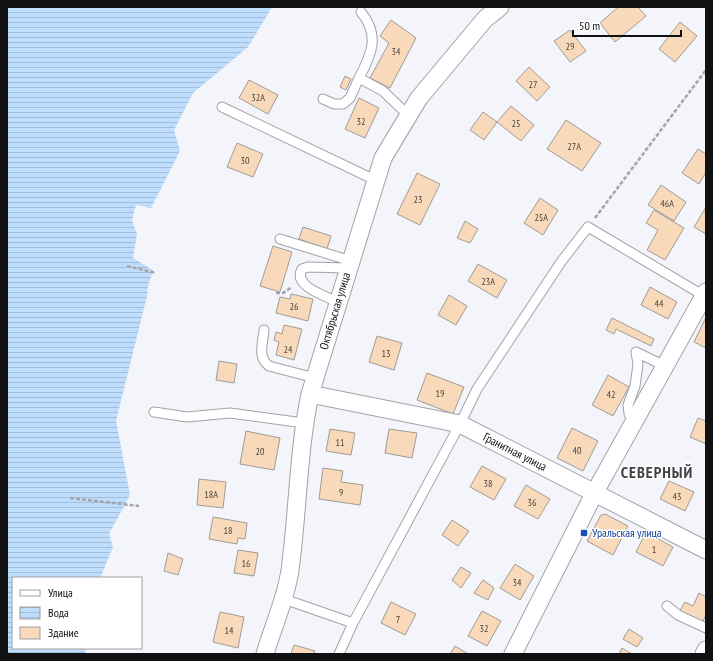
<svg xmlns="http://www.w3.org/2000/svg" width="713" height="661" viewBox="0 0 713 661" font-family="'PT Sans Narrow',sans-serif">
  <defs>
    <pattern id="water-rules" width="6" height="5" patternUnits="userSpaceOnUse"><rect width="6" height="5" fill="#bfddfd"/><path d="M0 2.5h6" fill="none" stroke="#a3bdd8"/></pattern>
  </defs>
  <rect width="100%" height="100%" fill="#f3f5fa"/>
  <path fill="url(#water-rules)" d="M7,7h265l-24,40 -55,46 -19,37 6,21 -29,57 -15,-3 -4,15 5,14 -4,24 20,12 -6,20 1,2 -32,129 14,74 -21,39 4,13 -13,31h-87v70h74l-3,6h-77z"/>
  <path fill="#f8d9ba" stroke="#9f9b97" d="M618,7h20l8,9 -31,26 -15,-19z
    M391,20l25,18 -26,50 -20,-10 19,-35 -9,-7z
    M680,22l17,14 -22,26 -16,-13z
    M570,30l16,21 -16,11 -16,-21z
    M529,67l21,20 -13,14 -21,-20z
    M345,76l6,3 -5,11 -6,-3z
    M249,80l29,15 -10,19 -29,-16z
    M359,98l20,10 -14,30 -20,-9z
    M511,106l23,19 -13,16 -24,-19z
    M483,112l14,10 -13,18 -14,-10z
    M566,120l35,23 -19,28 -35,-22z
    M237,143l26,11 -10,23 -26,-10z
    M698,149l8,5v18l-7,12 -17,-11z
    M417,173l23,11 -20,41 -23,-11z
    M661,185l25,17 -12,19 -26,-16z
    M540,198l18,12 -15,25 -19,-12z
    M706,207v27l-12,-7z
    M654,210l30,18 -19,32 -18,-10 11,-20 -12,-7z
    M465,221l13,8 -8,14 -13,-5z
    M303,227l28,9 -4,13 -28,-10z
    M273,246l19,6 -12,40 -20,-6z
    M478,264l29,16 -10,18 -29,-17z
    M650,287l27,15 -9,17 -27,-14z
    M291,294l22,5 -5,22 -32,-8 4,-16 10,2z
    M449,295l18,11 -11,19 -18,-10z
    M706,317v31l-12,-6z
    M612,318l42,21 -3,7 -35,-17 -2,5 -8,-4z
    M284,325l18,4 -8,31 -18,-5 3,-13 -5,-2 2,-8 6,2z
    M377,336l25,7 -8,27 -25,-8z
    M219,361l18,3 -3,19 -18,-3z
    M427,373l37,14 -11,27 -36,-14z
    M608,375l21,12 -16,29 -21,-11z
    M698,418l8,3v23l-16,-7z
    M572,428l26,13 -15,30 -26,-13z
    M330,429l25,4 -4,22 -25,-4z
    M389,429l28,4 -5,25 -27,-5z
    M246,431l34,7 -6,32 -34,-6z
    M482,466l24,13 -12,21 -24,-13z
    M323,468l20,3 -2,11 22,3 -3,20 -41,-6z
    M199,479l27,3 -3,26 -26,-3z
    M669,481l25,11 -9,19 -25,-12z
    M526,485l24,14 -12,20 -24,-13z
    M605,514l23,12 -15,29 -26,-14 14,-26z
    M213,517l34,6 -2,16 -7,-1 -1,6 -28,-5z
    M452,520l17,11 -11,15 -16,-11z
    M646,532l27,15 -10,19 -27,-14z
    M238,550l20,3 -4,23 -20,-3z
    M168,553l15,6 -5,16 -14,-4z
    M515,564l19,12 -14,24 -20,-12z
    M461,567l10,6 -10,15 -9,-8z
    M483,580l11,8 -6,12 -14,-7z
    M699,593l7,4v18l-4,8 -23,-11 6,-10 8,4z
    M391,602l25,12 -11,21 -24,-12z
    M482,611l19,10 -14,25 -19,-10z
    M220,612l24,5 -6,31 -25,-6z
    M629,629l14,9 -6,9 -14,-8z
    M294,645l21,6 -1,3h-23z
    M455,646l13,8h-18z
    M622,648l10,6h-13z"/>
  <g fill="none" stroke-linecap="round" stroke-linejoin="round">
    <defs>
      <path id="service" d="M359,78c13,-24 21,-43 2,-66
        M323,99l11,5h9l7,-6 9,-20 24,13 25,24
        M222,107l153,73
        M280,239l71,22
        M338,302c-12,-6 -46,-16 -36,-33l6,-2 40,1
        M264,330c-1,13 -7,27 5,36l46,12
        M636,352l29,14
        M154,412l33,5 43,-4 74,10
        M635,421l-6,-7 -1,-9 7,-19 3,-22 -2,-12
        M284,599l69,24
        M667,606l11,9 28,13
        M339,654l14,-31 107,-199 17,-35 84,-127 27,-35 118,70"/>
      <path id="minor" d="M310,394l150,30 246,126
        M265,654c8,-28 21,-55 25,-84 8,-59 8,-118 20,-176l73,-236 36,-60 66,-79 15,-12
        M513,654l82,-162 111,-200
        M704,654l2,-4"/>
    </defs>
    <use href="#service" stroke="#a1a3a8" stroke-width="11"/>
    <use href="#minor" stroke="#a1a3a8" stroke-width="19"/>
    <path stroke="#a4a5a9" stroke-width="2.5" stroke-dasharray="4 2" stroke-linecap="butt" d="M595,218l111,-148
      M127,266l29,7
      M276,293h7l9,-6
      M70,498l69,8"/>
    <use href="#service" stroke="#fff" stroke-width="9"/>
    <use href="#minor" stroke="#fff" stroke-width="17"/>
  </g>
  <rect fill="#1a4fb4" stroke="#fff" stroke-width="1.5" x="580" y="529" width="8" height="8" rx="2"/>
  <g text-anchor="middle" stroke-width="3" stroke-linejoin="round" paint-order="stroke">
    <g font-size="10" fill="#4a433c">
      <text x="570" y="50">29</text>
      <text x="396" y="55">34</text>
      <text x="533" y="88">27</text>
      <text x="258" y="101">32А</text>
      <text x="361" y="125">32</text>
      <text x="516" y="127">25</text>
      <text x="574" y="150">27А</text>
      <text x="245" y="164">30</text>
      <text x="418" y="203">23</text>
      <text x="667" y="207">46А</text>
      <text x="541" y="221">25А</text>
      <text x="488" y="285">23А</text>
      <text x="659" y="307">44</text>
      <text x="294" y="310">26</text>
      <text x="288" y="353">24</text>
      <text x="386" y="357">13</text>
      <text x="440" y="397">19</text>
      <text x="611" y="398">42</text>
      <text x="340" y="446">11</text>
      <text x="577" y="454">40</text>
      <text x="260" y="455">20</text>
      <text x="488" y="487">38</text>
      <text x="341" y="496">9</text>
      <text x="211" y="498">18А</text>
      <text x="677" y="500">43</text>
      <text x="532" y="506">36</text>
      <text x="228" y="534">18</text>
      <text x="654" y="553">1</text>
      <text x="246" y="567">16</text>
      <text x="517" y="586">34</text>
      <text x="398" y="623">7</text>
      <text x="484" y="632">32</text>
      <text x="229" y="634">14</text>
    </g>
    <g font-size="12" fill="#101112" stroke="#fff">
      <text transform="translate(335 311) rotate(-73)" y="4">Октябрьская улица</text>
      <text transform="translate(515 452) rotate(27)" y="4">Гранитная улица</text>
    </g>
    <g font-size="12" fill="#164399" stroke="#fff" text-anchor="start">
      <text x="592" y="537">Уральская улица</text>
    </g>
    <g font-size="16" font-weight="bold" letter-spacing="1" fill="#404246" stroke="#fff">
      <text x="657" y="478">СЕВЕРНЫЙ</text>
    </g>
  </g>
  <rect width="713" height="661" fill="none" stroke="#101112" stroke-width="16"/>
  <rect x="12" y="577" width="130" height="72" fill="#ffffff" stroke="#9fa0a0"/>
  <rect x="20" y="590" width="20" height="6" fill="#ffffff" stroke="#9fa0a0"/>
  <text x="48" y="597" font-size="12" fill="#101112">Улица</text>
  <rect x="20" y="607" width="20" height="12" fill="url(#water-rules)" stroke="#9fa0a0"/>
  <text x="48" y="617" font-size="12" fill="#101112">Вода</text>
  <rect x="20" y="627" width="20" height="12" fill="#f8d9ba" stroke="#9fa0a0"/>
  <text x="48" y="637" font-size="12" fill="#101112">Здание</text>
  <path d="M573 30v6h108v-6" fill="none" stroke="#101112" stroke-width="2"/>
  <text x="579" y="30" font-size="12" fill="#101112" stroke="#ffffff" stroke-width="3" paint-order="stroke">50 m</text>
</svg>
